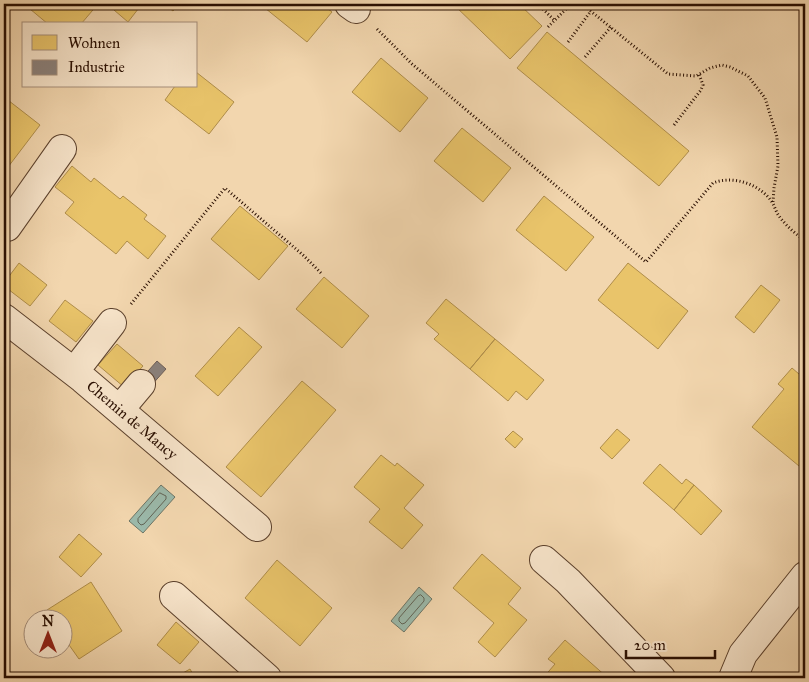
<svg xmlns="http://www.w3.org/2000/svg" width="809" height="682" viewBox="0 0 809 682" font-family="'IM FELL Great Primer',serif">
  <rect width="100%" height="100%" fill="#f2d6ae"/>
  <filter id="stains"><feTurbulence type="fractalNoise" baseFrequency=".004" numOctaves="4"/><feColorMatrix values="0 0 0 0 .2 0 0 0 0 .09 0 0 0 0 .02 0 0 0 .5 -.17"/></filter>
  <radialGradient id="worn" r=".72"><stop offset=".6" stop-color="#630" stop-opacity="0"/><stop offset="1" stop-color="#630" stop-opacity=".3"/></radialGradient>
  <path fill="#9bb9aa" stroke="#6d7566" d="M161,485l14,12 -32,36 -14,-12z
    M419,587l13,12 -28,33 -13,-11z"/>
  <path fill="#e9c46a" stroke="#af8d4a" d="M24,4h74l-17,20h-33z
    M119,4h23l-14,18 -14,-12z
    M164,4h15l-6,7z
    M260,4h62l10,8 -25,30z
    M453,4h66l23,22 -32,33z
    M547,32l142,119 -30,35 -142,-118z
    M381,58l47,40 -28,34 -48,-40z
    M196,72l38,30 -25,32 -44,-34 10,-14h21z
    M4,97l36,28 -35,46 -1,-1z
    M462,128l49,40 -28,34 -49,-41z
    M72,166l19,16 3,-4 26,21 3,-3 24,19 -3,4 22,17 -18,23 -21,-18 -11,13 -51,-41 9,-11 -19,-15z
    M544,196l50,41 -28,34 -50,-41z
    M240,206l48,40 -29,34 -48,-41z
    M19,263l28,22 -17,21 -26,-20v-3z
    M628,263l60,48 -30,38 -60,-49z
    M324,277l45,39 -27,32 -46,-39z
    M761,285l19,15 -26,33 -19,-16z
    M446,299l49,40 -25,30 -36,-30 5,-5 -13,-11z
    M65,300l28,21 -17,21 -27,-21z
    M239,327l23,20 -44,49 -23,-20z
    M495,339l49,41 -17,20 -11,-9 -8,10 -38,-32z
    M117,344l26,22 -19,21 -26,-22z
    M805,366v105l-53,-44 32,-38 -6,-5 14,-16 7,6z
    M302,381l34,29 -75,87 -35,-30z
    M617,429l13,11 -18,19 -12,-11z
    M513,431l10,8 -8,9 -10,-9z
    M381,455l14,11 2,-3 27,22 -20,23 19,17 -21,24 -33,-27 11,-13 -26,-22z
    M660,464l22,20 4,-5 8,6 -20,25 -31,-27z
    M694,485l28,26 -21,24 -27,-25z
    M79,534l23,20 -21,23 -22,-20z
    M482,554l39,34 -13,16 19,16 -32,37 -17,-15 16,-19 -41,-35z
    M277,560l55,48 -32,38 -55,-48z
    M91,582l31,49 -43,28 -17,-24v-15h-9l-6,-10z
    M176,622l23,20 -19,22 -23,-19z
    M565,640l43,38h-65l12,-14 -7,-5z
    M190,669l5,9h-21z"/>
  <path fill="#8a817c" stroke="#6d5e57" d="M157,361l9,8 -17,19 -9,-8z"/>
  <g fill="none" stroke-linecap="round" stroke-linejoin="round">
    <path stroke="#626456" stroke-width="1" d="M160,493l6,3v3l-22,25 -3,1 -3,-3v-3z
      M421,595l3,3v3l-19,22 -3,1 -3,-3v-3l19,-22z"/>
    <defs>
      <path id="minor" d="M349,4l7,5
        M4,225l3,2 55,-78
        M4,318l79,61 174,148
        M74,372l38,-49
        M120,409l21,-25
        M544,560l24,21 93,97
        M174,596l93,82
        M733,678l10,-24 62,-78"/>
    </defs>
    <use href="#minor" stroke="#5b402c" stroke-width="30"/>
    <path stroke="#290e01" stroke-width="3" stroke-dasharray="1 2.5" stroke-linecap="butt" d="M538,4l16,16
      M582,4l86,70 28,2 14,-8 12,-3 8,2 18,9 17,22 12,39 1,29 -4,22 -1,14
      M548,27l23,-23
      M377,29l35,35 234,198 67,-79c20,-8 47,1 59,19 3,5 4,10 7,14 7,10 17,18 26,25
      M568,42l23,-31
      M585,57l26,-30
      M674,125l27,-35 2,-5 -4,-11
      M131,304l94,-116 78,67 18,18"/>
    <use href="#minor" stroke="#f7e4ca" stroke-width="28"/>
  </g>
  <g text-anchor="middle" stroke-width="5" stroke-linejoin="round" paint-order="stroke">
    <g font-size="15" fill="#290e01" stroke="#f7e4ca">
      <text transform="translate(132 420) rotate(40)" y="5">Chemin de Mancy</text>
    </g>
  </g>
  <rect width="809" height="682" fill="none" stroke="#f2d6ae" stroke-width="20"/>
  <rect x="5" y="5" width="799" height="672" fill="none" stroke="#290e01" stroke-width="2.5"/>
  <rect x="10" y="10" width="789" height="662" fill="none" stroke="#290e01"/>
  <rect x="22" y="22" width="175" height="65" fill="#f7e4ca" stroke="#a58e7a"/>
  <rect x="32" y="35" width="25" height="15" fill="#e9c46a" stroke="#a58e7a"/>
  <text x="68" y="48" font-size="15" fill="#290e01">Wohnen</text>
  <rect x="32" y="60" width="25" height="15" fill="#8a817c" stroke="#a58e7a"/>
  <text x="68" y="72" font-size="15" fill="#290e01">Industrie</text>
  <g transform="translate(48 634)"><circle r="24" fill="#f7e4ca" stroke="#a58e7a"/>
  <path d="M0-4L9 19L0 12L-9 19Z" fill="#8f2418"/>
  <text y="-8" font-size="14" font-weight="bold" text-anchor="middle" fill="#290e01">N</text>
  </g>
  <path d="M626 650v8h89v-8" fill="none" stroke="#290e01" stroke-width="2.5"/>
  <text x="634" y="650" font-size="15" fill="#290e01" stroke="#f7e4ca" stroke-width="4" paint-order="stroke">20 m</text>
  <rect width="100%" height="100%" filter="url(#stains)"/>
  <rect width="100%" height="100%" fill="url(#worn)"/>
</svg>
